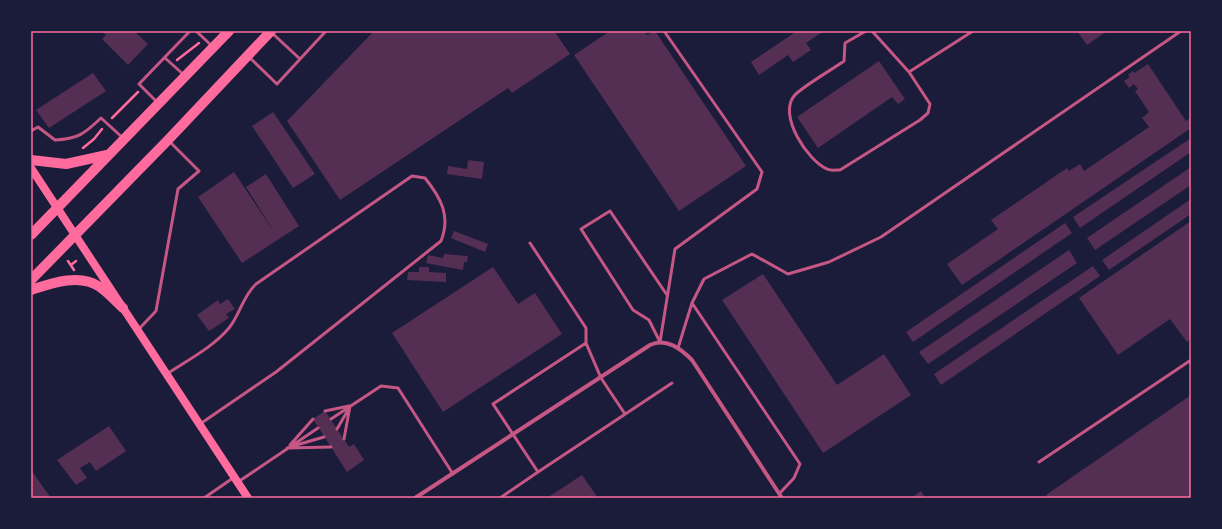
<svg xmlns="http://www.w3.org/2000/svg" width="1222" height="529" viewBox="0 0 1222 529" font-family="'Fira Sans Condensed',sans-serif">
  <rect width="100%" height="100%" fill="#1b1b3a"/>
  <path fill="#542f53" d="M101,31h33l14,13 -20,21 -26,-26 4,-4z
    M374,31h180l16,23 -58,39 -4,-5 -168,112 -53,-79z
    M610,31h34l3,4 8,-4 91,135 -67,45 -105,-156z
    M797,31h27l-18,12 5,7 -18,12 -5,-7 -29,20 -8,-13z
    M1077,31h30l-20,14z
    M879,61l26,38 -7,5 -6,-7 -74,51 -21,-31z
    M1148,64l38,57 5,-3v10l-229,157 -15,-21 51,-35 -7,-9 76,-52 2,3 11,-7 4,7 65,-44 -7,-9 7,-6 -14,-21 3,-2 -4,-5 -5,4 -5,-7 6,-4 -2,-2 5,-4 1,2z
    M93,73l13,18 -57,37 -13,-18z
    M273,112l42,62 -22,14 -41,-62z
    M1191,138v14l-111,76 -7,-11z
    M468,160l16,2 -2,17 -35,-5 1,-8 19,3z
    M1191,167v18l-96,65 -8,-12z
    M234,172l42,63 -30,-48 20,-13 33,52 -57,37 -44,-66z
    M1191,199v15l-82,56 -7,-10z
    M1191,221v118l-4,3 -17,-23 -52,36 -39,-57z
    M1065,223l7,10 -159,109 -7,-10z
    M454,231l34,13 -3,8 -34,-14z
    M1069,250l8,13 -149,101 -9,-12z
    M444,254l24,2 -1,6h-3l-1,8 -37,-7 2,-8 15,3z
    M1093,266l7,10 -159,109 -7,-11z
    M419,267h10v5l17,1v9l-39,-2 1,-8h11z
    M493,267l25,37 17,-11 27,41 -119,78 -51,-79z
    M763,274l74,111 47,-31 27,41 -88,58 -101,-153z
    M228,299l7,10 -9,5 3,4 -20,13 -12,-16 21,-15 2,4z
    M1191,395v103h-143l-2,-3z
    M325,411l24,36 5,-3 10,16 -17,12 -34,-53z
    M109,426l17,25 -30,20 -6,-9 -10,6 7,10 -11,7 -19,-25z
    M31,470l20,28h-20z
    M582,475l16,23h-51z
    M921,491l4,7h-14z"/>
  <g fill="none" stroke-linecap="round" stroke-linejoin="round">
    <path stroke="#ff6b9d" stroke-width="2.5" d="M177,60l22,-17
      M112,118l26,-26
      M83,148l11,-9 8,-10
      M68,261l6,9
      M71,265l5,-4"/>
    <path stroke="#c65784" stroke-width="3" d="M196,31l16,15
      M866,31l-21,12 -1,18c-11,8 -44,27 -50,35 -16,20 14,65 33,73 4,2 9,1 13,1l80,-50 8,-7 2,-9 -21,-32 -37,-41
      M272,33l28,26
      M249,57l28,27 49,-53
      M165,58l19,17
      M909,72l64,-41
      M157,102l-18,-18 51,-53
      M31,131l7,-4 17,13c23,-1 29,-6 46,-22l22,20
      M530,243l56,85v15
      M692,303l108,161 -6,14 -15,16
      M138,330l18,-19 22,-122 21,-18 -29,-29
      M660,342l15,-93 82,-60 5,-17 -98,-141
      M660,342l-11,-22 -16,-10 -52,-81 29,-18 57,84
      M678,348l14,-45 12,-24 48,-25 36,20 41,-12 52,-25 300,-206
      M167,374c21,-14 46,-27 62,-46 11,-14 14,-32 27,-44l156,-108 13,2c16,20 26,38 16,63l-165,131 -76,52
      M325,411l24,-5
      M331,419l50,-33 17,2 55,86
      M337,429l11,-19
      M344,439l6,-33
      M290,445l23,-26
      M293,446l31,-9
      M287,448l44,-1
      M1039,462l152,-102
      M538,472l134,-89
      M238,482l80,-54
      M204,498l29,-20
      M500,498l38,-26 -45,-68 93,-61 15,35 24,36"/>
    <path stroke="#c65784" stroke-width="4" d="M415,498l235,-153c16,-8 31,4 42,15l90,138"/>
    <path stroke="#ff6b9d" stroke-width="8" d="M31,168l217,330"/>
    <path stroke="#ff6b9d" stroke-width="10" d="M31,160l35,4 41,-9
      M31,235l198,-204
      M31,280l137,-140 103,-109
      M31,290c21,-7 49,-17 69,-3 9,6 16,15 23,21"/>
  </g>
  <rect width="1222" height="529" fill="none" stroke="#1b1b3a" stroke-width="64"/>
  <rect x="32" y="32" width="1158" height="465" fill="none" stroke="#ff6b9d" stroke-width="1.5"/>
</svg>
